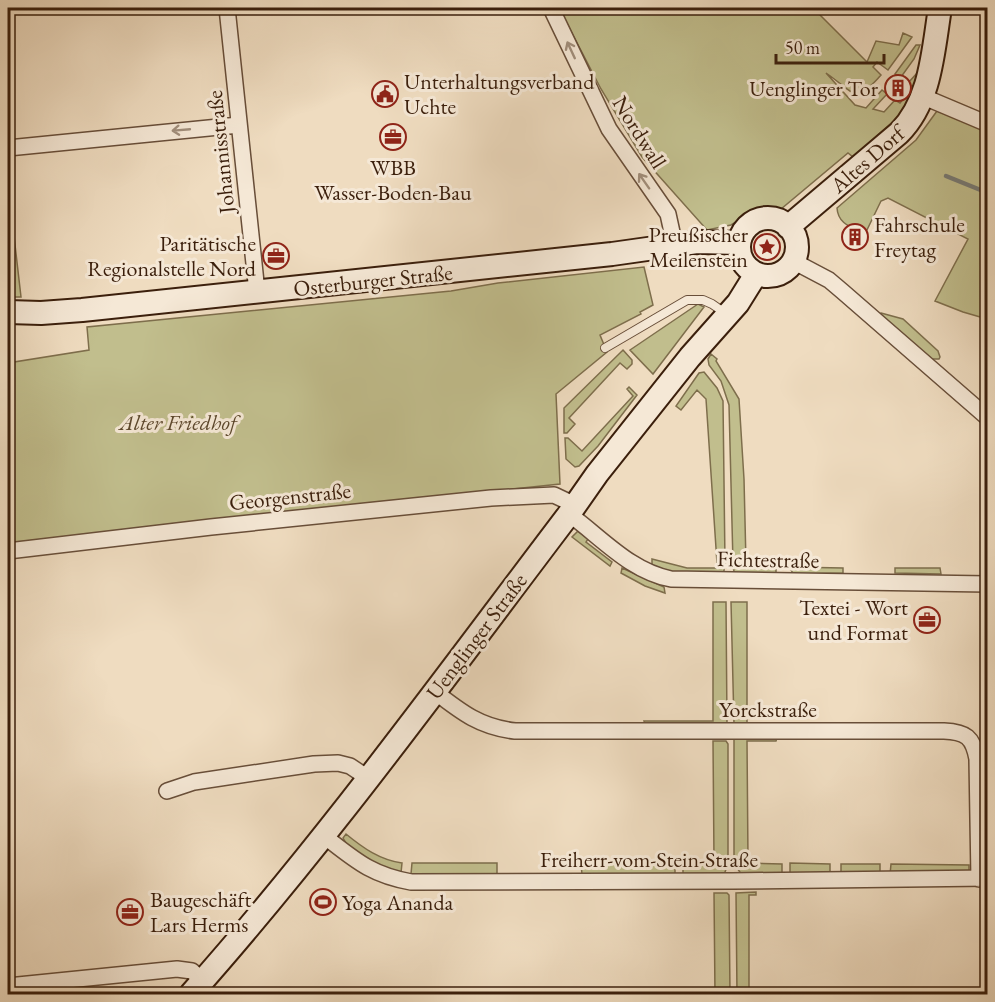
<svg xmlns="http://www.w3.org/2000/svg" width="995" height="1002" viewBox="0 0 995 1002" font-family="'EB Garamond',serif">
  <rect width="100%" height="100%" fill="#efdcc0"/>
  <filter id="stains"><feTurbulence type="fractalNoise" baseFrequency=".00333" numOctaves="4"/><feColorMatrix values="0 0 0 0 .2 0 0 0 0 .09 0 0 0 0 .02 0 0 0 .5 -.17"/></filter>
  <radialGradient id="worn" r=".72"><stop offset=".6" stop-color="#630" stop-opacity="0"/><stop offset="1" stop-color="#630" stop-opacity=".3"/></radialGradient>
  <path fill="#c1be8d" stroke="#7e6e4c" stroke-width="1.5" d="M559,8h254l54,54 9,-21 23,4 4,-12 9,4 -24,33 -11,-8 -4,5 8,8c-27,31 -27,17 -55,-2l29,32 11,3 16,-18 5,4 -14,15 11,3 11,-12 5,3 13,-16 -5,-4 11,-12 -7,28 -15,19 -44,39 -5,-4 -67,56 -27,2 -23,14 -24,5 -65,-73 -41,-68z
    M916,45h4l-6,14 -13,18 -6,-3z
    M937,111l50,18v190l-24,-7 -28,-11 33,-62 -80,-41 -7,3 -16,33c-14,-7 -27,-10 -28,-26l79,-68z
    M8,210h3l10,87h-8l-5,-48z
    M644,267l9,38 -13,7 1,2 -41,21 7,17 -51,42 4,90 -552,59v-180l81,-13 -2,-23 364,-36 47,-8z
    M698,304l6,3 -51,67 -23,-24z
    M881,313l22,6 35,32 2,6 -1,2h-8l-51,-45z
    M623,350l9,10v4l-5,5 -7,-6 -51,55 6,6 -8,9h-3v-25z
    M711,354l6,5 -1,2 23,38 5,80 2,84h-13l-4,-158 -8,-24 -12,-16 -1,-6z
    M704,372l13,16 6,13 2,162h-8l-11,-164 -9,-9 -16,20 -5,-4 23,-33z
    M629,387l8,8 -39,51 -19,20 -4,1 -9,-8 -1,-21h3l14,13 51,-55 -6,-7z
    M578,531l10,8 -2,3 26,20 -2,4 -38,-29z
    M652,559l35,9h37v6l-53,-2 -19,-7z
    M776,567v7h-41l-2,-6z
    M790,567l53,1v5l-50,1z
    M622,568l42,19 1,6 -20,-7 -24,-13z
    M895,568h45l1,6 -46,-1z
    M713,602h13l1,122h-82l-1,-3h69z
    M731,602h16v122h-13z
    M734,737l43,1 -1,3h-29l1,119h-14z
    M713,741h13l2,3v116h-14z
    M346,834c17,14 34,26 56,29l-1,10c-20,-7 -48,-14 -58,-35z
    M412,863h85v11h-86z
    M581,863h94v12h-93z
    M683,863l45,1 -3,8 -3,3h-39z
    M737,863l45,1v11h-40l-5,-7z
    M790,863l40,1v11h-40z
    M841,864h39v12l-39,-1z
    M891,864l78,1v7l-79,3z
    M756,892v3h-7v99h-12l-1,-101z
    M714,893h13l2,2 1,99h-15z"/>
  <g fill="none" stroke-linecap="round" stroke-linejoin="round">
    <path stroke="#777b76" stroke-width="4.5" d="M946,176l42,17"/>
    <defs>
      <path id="lane" d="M605,348l82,-48h16l9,4 13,9"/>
      <path id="street" d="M227,8l30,284
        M551,8l58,121 59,85 7,32
        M924,97l64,27
        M8,148l231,-23
        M793,261l36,19 13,11 146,127
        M569,514c33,24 61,57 102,65l317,5
        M8,551l203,-24 280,-29 63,-3 21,10
        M434,691c27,21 46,36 81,40h429c22,1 29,6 33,28l2,120
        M167,791l27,-9 120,-18 24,-1 12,3 18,12
        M324,836c31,24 47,39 87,46l321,-1 256,-3
        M8,986l169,-17 15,2 11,10"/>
      <path id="secondary" d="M739 247a29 29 0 1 1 58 0a29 29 0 1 1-58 0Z
        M788,227l111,-94c32,-32 34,-82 41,-125
        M8,312l33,1 41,-3 530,-56 85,-12 42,1
        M191,994c135,-152 255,-318 378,-480l28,-40 93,-117 48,-54 18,-29"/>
    </defs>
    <use href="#lane" stroke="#684e39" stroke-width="10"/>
    <use href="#street" stroke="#684e39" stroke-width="18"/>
    <use href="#secondary" stroke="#3b1f0c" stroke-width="26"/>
    <use href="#lane" stroke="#f5e8d6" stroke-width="8"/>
    <use href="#street" stroke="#f5e8d6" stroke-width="15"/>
    <use href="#secondary" stroke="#f5e8d6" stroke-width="22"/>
  </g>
  <defs><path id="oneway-shaft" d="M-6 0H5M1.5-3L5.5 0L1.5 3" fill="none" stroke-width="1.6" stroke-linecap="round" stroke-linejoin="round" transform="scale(1.5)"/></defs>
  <g stroke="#a18e7b">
    <use href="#oneway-shaft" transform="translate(571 50) rotate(-115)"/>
    <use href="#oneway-shaft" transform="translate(181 130) rotate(175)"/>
    <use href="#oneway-shaft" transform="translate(644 181) rotate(-125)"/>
  </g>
  <defs>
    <symbol id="building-ring" viewBox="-11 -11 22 22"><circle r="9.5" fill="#f5e8d6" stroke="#8f2418" stroke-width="1.5"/><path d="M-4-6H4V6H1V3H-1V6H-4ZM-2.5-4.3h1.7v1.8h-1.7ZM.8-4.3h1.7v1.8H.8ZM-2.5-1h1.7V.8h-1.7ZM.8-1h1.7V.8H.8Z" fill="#8f2418"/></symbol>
    <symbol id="civic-ring" viewBox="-11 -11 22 22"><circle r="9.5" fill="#f5e8d6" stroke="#8f2418" stroke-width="1.5"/><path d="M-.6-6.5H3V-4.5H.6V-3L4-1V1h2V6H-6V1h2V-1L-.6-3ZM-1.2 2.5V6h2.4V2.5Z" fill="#8f2418"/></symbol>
    <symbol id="office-ring" viewBox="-11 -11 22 22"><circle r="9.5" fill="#f5e8d6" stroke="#8f2418" stroke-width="1.5"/><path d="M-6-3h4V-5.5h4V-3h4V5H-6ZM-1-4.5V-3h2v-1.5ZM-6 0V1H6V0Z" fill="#8f2418"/></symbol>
    <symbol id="sight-ring" viewBox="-11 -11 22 22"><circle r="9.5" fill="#f5e8d6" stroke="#8f2418" stroke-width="1.5"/><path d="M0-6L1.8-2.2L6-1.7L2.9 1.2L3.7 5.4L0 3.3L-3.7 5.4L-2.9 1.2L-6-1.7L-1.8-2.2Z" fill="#8f2418"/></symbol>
    <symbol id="stadium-ring" viewBox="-11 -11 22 22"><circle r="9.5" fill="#f5e8d6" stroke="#8f2418" stroke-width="1.5"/><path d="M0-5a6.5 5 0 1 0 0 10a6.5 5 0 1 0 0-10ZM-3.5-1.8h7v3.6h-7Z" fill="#8f2418"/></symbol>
  </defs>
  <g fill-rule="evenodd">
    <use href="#building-ring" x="883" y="73" width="30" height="30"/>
    <use href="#civic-ring" x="370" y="79" width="30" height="30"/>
    <use href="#office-ring" x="378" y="122" width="30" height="30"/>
    <use href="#building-ring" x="840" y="222" width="30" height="30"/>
    <use href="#sight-ring" x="752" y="232" width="30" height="30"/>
    <use href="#office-ring" x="261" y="241" width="30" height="30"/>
    <use href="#office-ring" x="912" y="605" width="30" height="30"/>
    <use href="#stadium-ring" x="308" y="887" width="30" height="30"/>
    <use href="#office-ring" x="115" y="897" width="30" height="30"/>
  </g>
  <g text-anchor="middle" stroke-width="6" stroke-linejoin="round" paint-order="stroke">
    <g font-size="22" fill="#3b1f0c" stroke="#f5e8d6" text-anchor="start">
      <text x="404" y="89">Unterhaltungsverband<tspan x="404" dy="25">Uchte</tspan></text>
      <text x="878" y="96" text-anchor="end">Uenglinger Tor</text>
      <text x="393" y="175" text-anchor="middle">WBB<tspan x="393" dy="25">Wasser-Boden-Bau</tspan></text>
      <text x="874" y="232">Fahrschule<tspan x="874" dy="25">Freytag</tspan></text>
      <text x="748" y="242" text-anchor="end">Preußischer<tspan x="748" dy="25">Meilenstein</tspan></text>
      <text x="256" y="251" text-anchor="end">Paritätische<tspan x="256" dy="25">Regionalstelle Nord</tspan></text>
      <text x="908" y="615" text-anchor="end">Textei - Wort<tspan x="908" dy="25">und Format</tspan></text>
      <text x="150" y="907">Baugeschäft<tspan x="150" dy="25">Lars Herms</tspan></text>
      <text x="342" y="910">Yoga Ananda</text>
    </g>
    <g font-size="22" fill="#3b1f0c" stroke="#f5e8d6">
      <text transform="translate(640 132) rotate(58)" y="8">Nordwall</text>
      <text transform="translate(220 152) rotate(-96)" y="8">Johannisstraße</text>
      <text transform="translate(867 159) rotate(-41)" y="8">Altes Dorf</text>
      <text transform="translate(373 280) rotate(-6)" y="8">Osterburger Straße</text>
      <text transform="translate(290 496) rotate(-6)" y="8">Georgenstraße</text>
      <text transform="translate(768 559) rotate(1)" y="8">Fichtestraße</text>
      <text transform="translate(476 636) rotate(-53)" y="8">Uenglinger Straße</text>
      <text x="768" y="717">Yorckstraße</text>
      <text x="649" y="867">Freiherr-vom-Stein-Straße</text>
    </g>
    <g font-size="22" font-style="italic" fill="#5c472c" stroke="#f5e8d6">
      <text x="178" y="430">Alter Friedhof</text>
    </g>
  </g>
  <rect width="995" height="1002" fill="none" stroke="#efdcc0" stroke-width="30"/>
  <rect x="9" y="9" width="977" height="984" fill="none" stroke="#3b1f0c" stroke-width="3"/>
  <rect x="15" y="15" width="965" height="972" fill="none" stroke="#3b1f0c" stroke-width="1.5"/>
  <path d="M776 54v9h108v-9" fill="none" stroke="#3b1f0c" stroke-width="3"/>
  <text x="785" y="54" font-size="18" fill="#3b1f0c" stroke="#f5e8d6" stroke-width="4.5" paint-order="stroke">50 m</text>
  <rect width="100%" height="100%" filter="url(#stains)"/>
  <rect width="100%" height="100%" fill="url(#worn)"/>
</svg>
